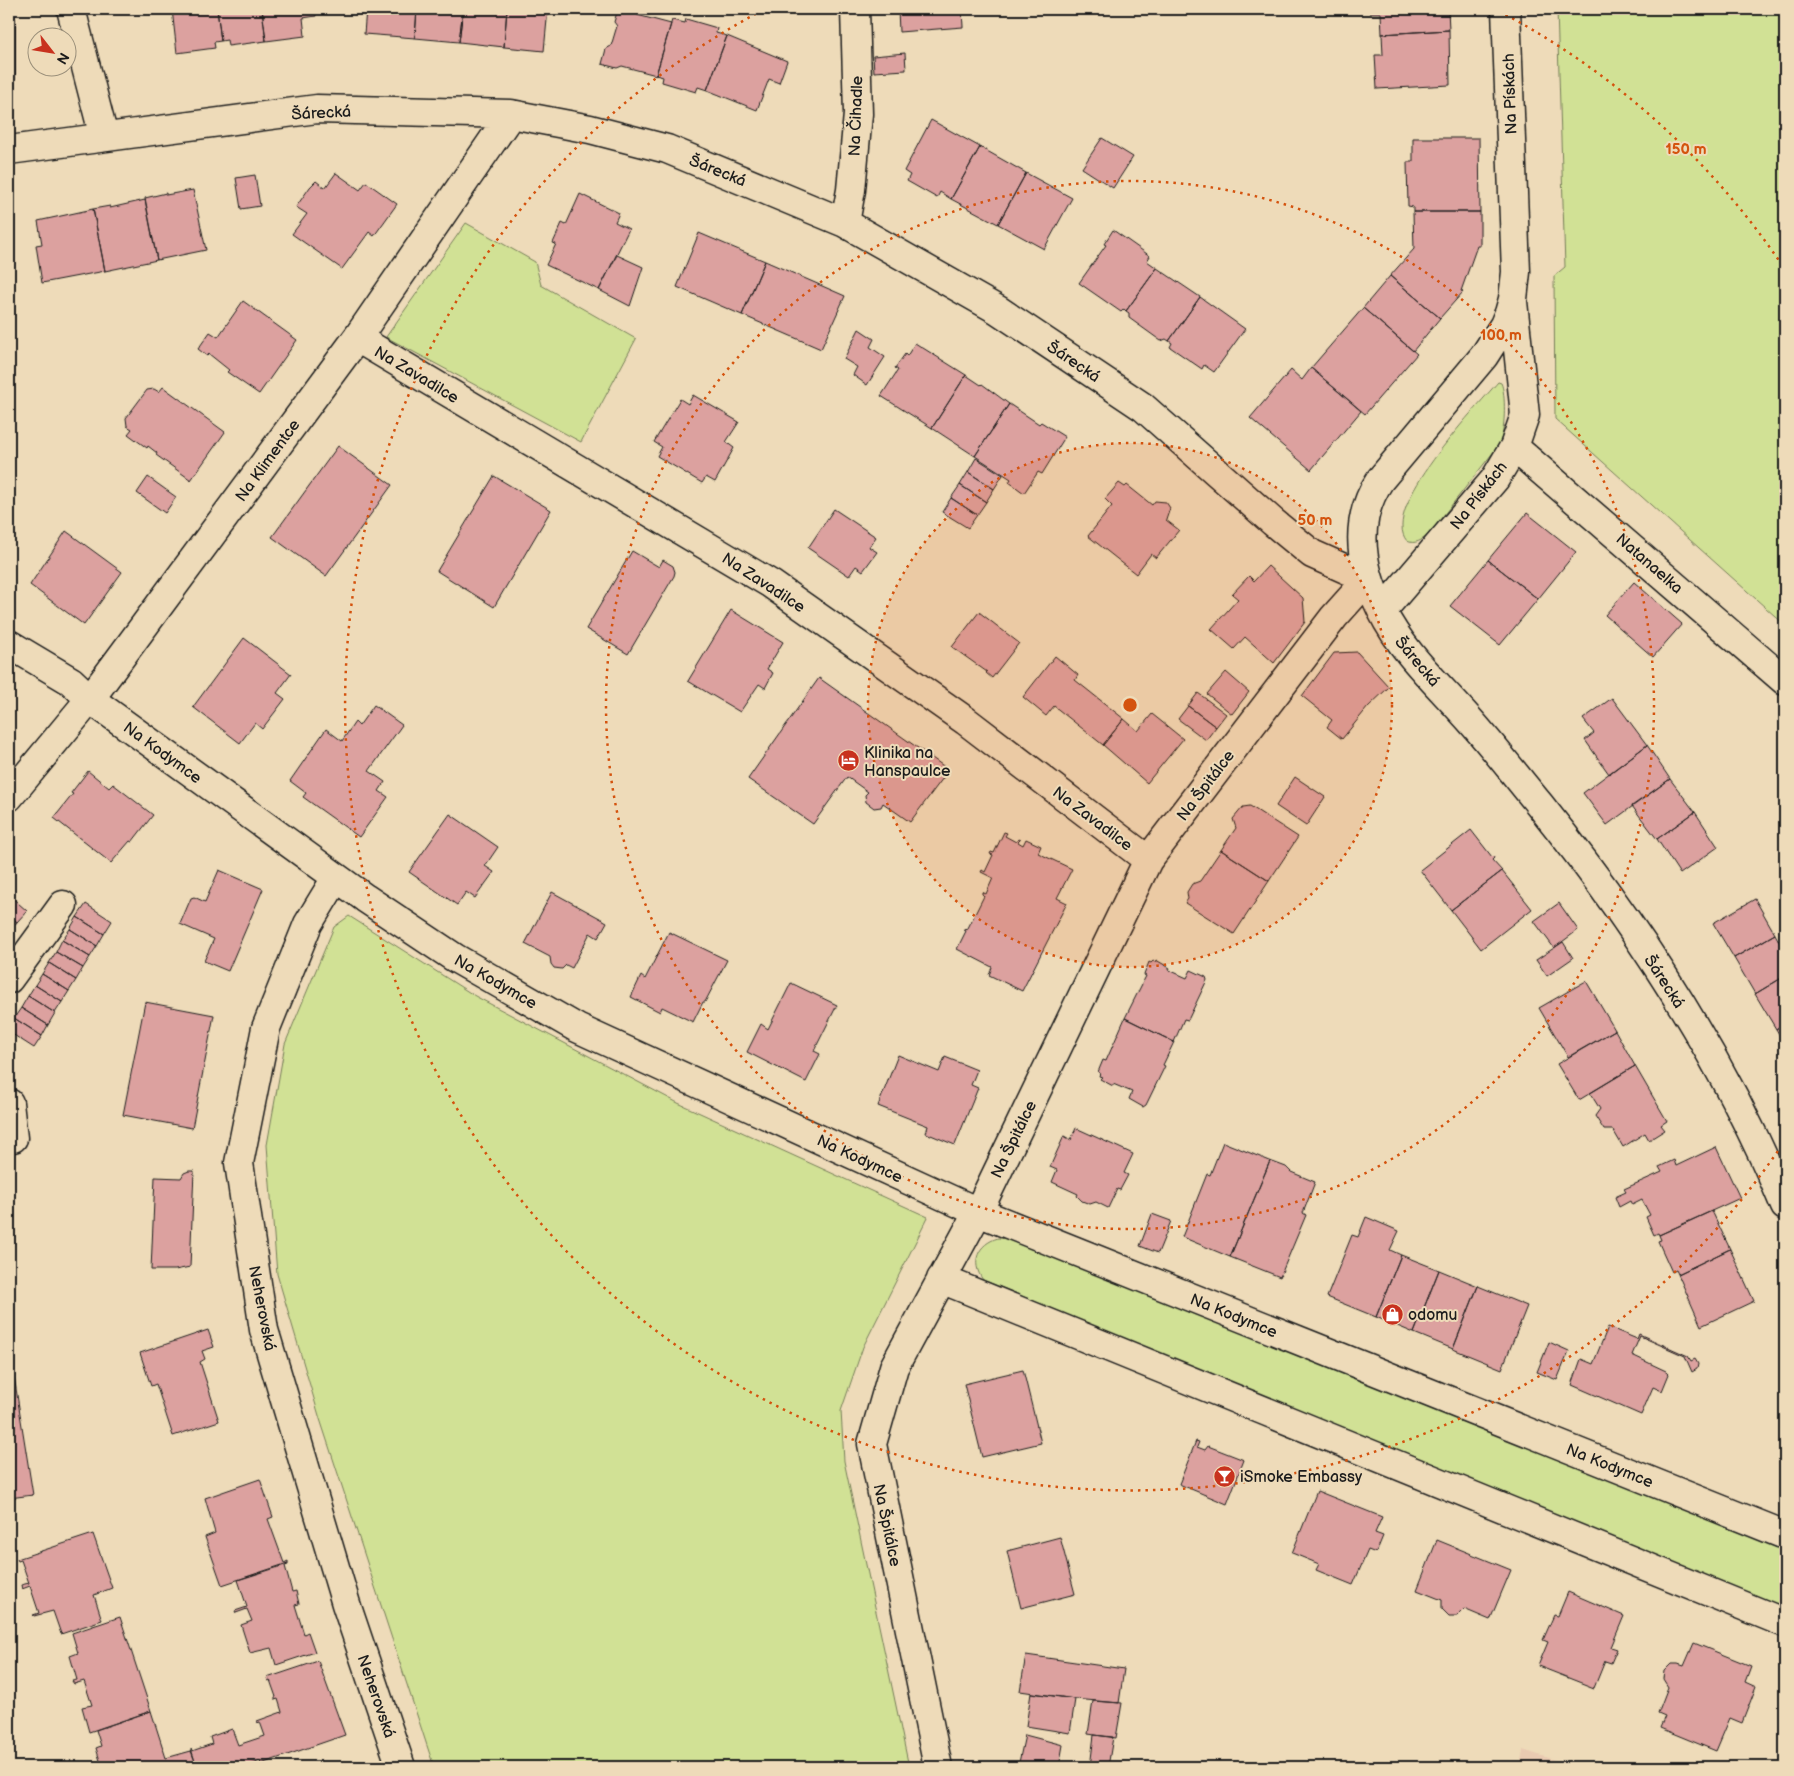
<svg xmlns="http://www.w3.org/2000/svg" width="1794" height="1776" viewBox="0 0 1794 1776" font-family="'Balsamiq Sans',sans-serif">
  <rect width="100%" height="100%" fill="#eedbb9"/>
  <filter id="ink" filterUnits="userSpaceOnUse"><feTurbulence type="fractalNoise" baseFrequency=".02" numOctaves="2"/><feDisplacementMap in="SourceGraphic" scale="10" xChannelSelector="R" yChannelSelector="G"/><feConvolveMatrix kernelMatrix="1 2 1 2 8 2 1 2 1" color-interpolation-filters="sRGB"/></filter>
  <g filter="url(#ink)">
    <path fill="#e9cab1" d="M1523,1750l53,17h-56z"/>
    <path fill="#d1e195" stroke="#767e58" d="M1557,9h228v616l-230,-206 -1,-143 11,-9z
      M466,223l69,39 6,23 95,54 -55,103 -195,-105z
      M1498,382l3,1c5,10 4,45 0,56 -1,4 -4,8 -6,11l-67,85c-6,5 -13,10 -21,6 -28,-32 69,-133 91,-159z
      M349,916l126,80 203,107 250,114 -65,130 -22,64 3,50 65,306h-475l-114,-348 -43,-145 -10,-129 18,-101 49,-117z
      M998,1238l12,1 775,311v62l-802,-332c-13,-18 -5,-36 15,-42z"/>
    <path fill="#dca19f" stroke="#1c1c1c" d="M9,9l1,9h5v62h-6z
      M172,9h45l4,32 -7,1 1,6 -38,5z
      M217,9h45l4,32 -38,5 -1,-6 -6,1z
      M262,9h53l1,7 -13,2 2,18 -39,5z
      M366,9h51l-2,29 -51,-4z
      M417,9h46l-4,33 -44,-4z
      M463,9h44l-3,38 -45,-5z
      M507,9h41l-4,42 -40,-4z
      M618,9l17,1 2,5 34,9 -15,51 -34,-9 -5,2 -15,-4 4,-15 5,-3 6,-20 -3,-4z
      M898,9h64l1,18 -64,5z
      M1370,9h78l1,21 -67,4 -1,-21h-11z
      M686,19l31,9 -1,5 11,3 -20,54 -9,-3 -2,5 -34,-10 1,-5 -7,-2 16,-55 13,3z
      M1449,30l1,55 -73,4 -2,-34h8l-1,-21z
      M727,36l60,25 -8,22 -10,-4 -12,31 -50,-20z
      M905,53l1,17 -32,2 -1,-16z
      M931,120l49,27 -29,52 -11,-7 -3,6 -30,-17 3,-6 -6,-4z
      M1102,138l31,19 -20,31 -31,-20z
      M1413,138h66l1,74h-67v-5l-5,-1 -1,-44h6z
      M980,147l46,26 -28,51 -47,-25z
      M336,173l24,17 6,-8 31,22 -23,32 -5,-4 -27,37 -50,-35 15,-20 -11,-7 14,-20 6,-6 9,7z
      M1026,173l46,25 -28,51 -46,-25z
      M255,175l5,31 -19,3 -5,-31z
      M193,190l13,60 -49,10 -12,-62 21,-5v2z
      M580,194l39,19 -4,9 14,7 -30,61 -53,-25 10,-21 -3,-1 9,-20 4,2z
      M145,200l12,60 -52,11 -12,-62 17,-3v2z
      M93,209l12,62 -63,12 -6,-38 6,-1 -4,-23z
      M1413,212h67v34h-3l-16,45 2,1 -23,26 -50,-42 24,-27z
      M1113,230l37,26 -3,5 10,7 -31,43 -2,-2 -3,3 -42,-29 27,-38 -2,-1z
      M699,233l66,28 -23,54 -65,-28z
      M617,255l26,12 -13,39 -31,-16z
      M765,261l80,35 -24,53 -79,-34z
      M1157,268l43,29 -31,44 -3,-2 -5,2 -32,-23v-5l-3,-2z
      M1390,276l50,42 -27,33 -50,-43z
      M1200,297l45,32 -31,43 -10,-7 -2,4 -32,-22 2,-4 -3,-2z
      M243,301l54,39 -38,54 -32,-22 2,-2 -20,-16 -2,2 -9,-7 12,-17 8,5z
      M1363,308l54,46 -52,60 -54,-46z
      M859,329l15,10 -4,8 15,10 -18,28 -14,-10 4,-8 -13,-8z
      M915,343l51,32 -34,53 -51,-32 17,-26 -3,-2 10,-14 2,2z
      M1311,368l50,43 -50,59 -61,-52 41,-48 11,10z
      M966,375l15,10 1,-1 27,20 -34,52 -43,-28z
      M163,387l62,45 -34,48 -35,-25 1,-2 -9,-7 -1,2 -19,-14 4,-5 -5,-3 -1,-8 21,-28 7,-1 5,3z
      M693,395l46,27 -13,20 8,6 -19,34 -9,-5 -4,6 -45,-27 5,-9 -8,-5 26,-43 8,5z
      M1009,404l30,20 2,-2 24,15 -23,37 -4,-2 -14,21 -15,-11 2,-3 -36,-23z
      M338,446l54,39 -66,91 -54,-39z
      M976,458l27,17 -9,14 -26,-17z
      M968,472l26,17 -8,13 -26,-17z
      M494,476l57,34 -57,97 -57,-36z
      M148,477l28,20 -11,16 -28,-20z
      M1119,483l6,4 2,-2 25,20 3,-4 11,1 4,6 -4,12 13,10 -23,28 -5,-4 -15,20 -48,-38 24,-30 -7,-7z
      M960,485l26,17 -9,13 -26,-17z
      M951,498l26,17 -9,13 -26,-16z
      M834,509l42,28 -7,10 8,5 -14,19 -7,-5 -7,10 -41,-28z
      M1527,513l49,39 -38,47 -50,-39z
      M66,531l56,41 -38,53 -54,-40z
      M632,551l27,16 4,-7 10,6 2,6 -1,4 -46,78 -42,-25z
      M1488,560l50,39 -38,46 -50,-39z
      M1268,566l35,32 2,24 -31,41 -29,-26 -11,12 -23,-20 27,-30 -6,-5 17,-18 5,5z
      M1634,582l48,42 -29,33 -48,-42z
      M731,610l52,32 -16,27 6,4 -8,15 -6,-4 -19,28 -52,-31z
      M979,612l40,31 -27,35 -6,-5 1,-1 -35,-25z
      M244,638l47,36 -14,19 8,6 -23,30 -7,-6 -15,20 -47,-36z
      M1357,652l32,35 -21,20 -26,32 -15,-12 5,-7 -30,-24 32,-43z
      M1055,656l23,19 -3,5 49,39 -21,26 -49,-39 -8,10 -23,-19z
      M1226,672l23,20 -17,22 -25,-20z
      M819,678l130,92 -39,52 -27,-19 -2,4 -7,1 -8,-6 -1,-7 3,-3 -21,-15 -34,47 -65,-45z
      M1198,693l28,21 -10,13 -28,-21z
      M1612,698l35,47 -38,29 -24,-34 9,-7 -11,-14z
      M374,705l28,20 -33,46 16,11 -6,9 9,6 -29,40 -56,-40 3,-4 -16,-12 36,-52 16,12 13,-19 4,4z
      M1188,706l28,21 -10,13 -28,-21z
      M1152,714l31,25 -36,44 -44,-38 21,-26 14,12z
      M1647,745l23,34 -63,46 -24,-32z
      M88,771l21,17 4,-4 40,31 -21,27 -2,-1 -19,22 -57,-45 19,-24 -2,-1z
      M1295,777l30,20 -19,29 -30,-20z
      M1670,779l25,33 -38,27 -25,-33z
      M1250,806l48,31 -29,44 -48,-31 15,-22 -3,-9 10,-12z
      M1695,812l23,35 -38,27 -23,-35z
      M450,814l48,33 -13,19 9,6 -19,26 -9,-6 -9,13 -48,-33z
      M1471,830l21,27 1,-1 1,2 -2,2 10,11 -51,39 -31,-40z
      M1004,832l3,1 -2,3 11,6 2,-3 2,1 -2,2 5,3 3,-6 15,7 -3,7 34,16 -15,29 10,5 -45,88 -33,-16 3,-8 -35,-18 9,-18 -2,-1 1,-2 2,2 17,-34 -2,-2v-2l4,2 7,-16 -12,-6 1,-2 3,2 8,-17 -3,-1 1,-2 3,1z
      M1221,850l48,31 -35,53 -49,-31 3,-4 -1,-7 5,-8 8,-3z
      M219,870l44,19 -35,82 -24,-10 10,-22 -34,-15 11,-26 3,-1 11,5z
      M1502,871l30,38 -51,40 -30,-39z
      M552,892l55,30 -9,16 -8,-5 -18,35 -6,-3 -4,4 -8,-1 -3,-4 -1,-7 -25,-13z
      M9,895l18,16 -10,11 -8,-7z
      M1755,899l20,35 -41,24 -21,-35z
      M1559,903l19,27 -24,18 -20,-27z
      M86,904l26,17 -8,13 -27,-17z
      M9,915l8,7 -8,10z
      M77,917l27,17 -7,12 -27,-17z
      M70,929l27,17 -7,11 -28,-17z
      M669,932l58,28 -22,42h-2l-10,20 -31,-15 -2,5 -29,-15 10,-21 4,3z
      M1775,934l10,18v24l-30,18 -21,-36z
      M62,940l28,17 -7,11 -27,-16z
      M1563,942l10,16 -26,18 -11,-16z
      M56,952l27,16 -7,12 -27,-17z
      M1156,960l14,8 -1,2 18,8 4,-8 15,7 1,3 -19,40 -4,-1 -10,23 -49,-24 21,-42 -2,-1 5,-13 2,1 2,-2 2,1z
      M49,963l27,17 -7,11 -27,-17z
      M42,974l27,17 -7,11 -27,-17z
      M1785,976v47l-9,6 -21,-35z
      M1586,981l29,49 -47,27 -29,-49z
      M791,983l46,22 -23,46 6,3 -14,28 -59,-30 14,-28 7,5z
      M35,985l27,17 -7,11 -27,-17z
      M28,996l27,17 -7,12 -27,-17z
      M145,1002l69,13 -22,113 -69,-13z
      M21,1008l27,17 -6,11 -28,-18z
      M14,1018l28,18 -8,12 -25,-16v-5z
      M1125,1018l49,24 -11,23 2,1 -19,39 -3,2 -14,-8 3,-7 -19,-8v2l-13,-7 2,-2 -3,-1 1,-3 -2,-1 5,-12 3,1z
      M1785,1023v21l-9,-15z
      M1615,1030l20,36 -56,34 -22,-36z
      M898,1055l41,17 6,-15 32,13 -6,15 7,3 -23,57 -29,-12 2,-7 -50,-20z
      M1635,1066l32,55 -6,4 4,5 -16,10 -4,-7 -22,14 -10,-17h-9l-9,-14 5,-7 -10,-16z
      M1076,1128l57,26 -9,19 4,2 -8,15 -3,-1 -9,19 -12,-6 -6,2 -8,-3 -5,-5 1,-2 -26,-12 5,-12 -7,-3 14,-31 7,4z
      M1223,1142l47,19 -40,96 -48,-20 25,-63 3,1z
      M1716,1147l24,51 -81,37 -1,-2 -4,2 -8,-18 4,-2 -8,-15 -10,5 -2,-4 -11,6 -4,-10 11,-5 -2,-3 38,-17 -3,-5 15,-7 2,6z
      M1270,1161l16,6 5,5 24,10 -12,31 3,2 -26,62 -50,-20z
      M189,1171h5l-4,96 -15,3h-24l4,-93 26,1 3,-5z
      M1712,1211l18,38 -52,25 -2,-4 -4,2 -14,-31 3,-1 -2,-5z
      M1152,1214l19,7 -13,32 -18,-7z
      M1366,1217l33,14 -9,19 11,5 -25,62 -49,-20 25,-62 6,2z
      M1730,1249l24,52 -53,25 -23,-52z
      M1401,1255l38,15 -25,63 -38,-16z
      M1439,1270l39,16 -25,63 -39,-16z
      M1478,1286l49,20 -25,63 -49,-20z
      M1608,1327l29,12 2,-5 49,22 3,5 4,-2 3,5 -1,5 -5,3 -7,-16 -45,-20 -8,19 34,16 3,3 -7,17 -9,-4 -12,28 -69,-30 9,-26 12,5z
      M208,1330l6,17 -12,4 3,8 -5,3 19,59 -46,15 -17,-52 -5,2 -11,-33z
      M1549,1342l20,9 -12,29 -20,-8z
      M9,1345l24,150 -24,3z
      M1023,1370l18,73 -59,14 -18,-73z
      M1196,1441l3,1 -2,5 8,3 3,-4 36,14 -17,44 -48,-20z
      M260,1479l13,38 -5,2 16,44 4,-2v2l-66,22 -17,-48 10,-4 -10,-35z
      M1317,1491l65,26 -7,16 8,3 -7,17 -8,-3 -15,35 -37,-15 3,-6 -27,-11z
      M93,1534l19,54 -18,7 8,25 -41,14 -8,-23 -19,5 -1,-1 6,-2 -9,-27 -8,3 -1,-4 8,-2 -8,-23 -3,1 -1,-2z
      M1060,1537l15,57 -54,14 -14,-57z
      M1437,1540l74,30 -21,50 -26,-11 -7,7h-8l-7,-7v-9l-25,-10z
      M288,1564v1l-3,1 7,26 4,-1 3,13 -4,1 9,29 4,-2 7,20 -39,13 -5,-17 -21,5 -9,-28 11,-4 -5,-12 -11,4 -1,-2 12,-4 -9,-27z
      M1568,1592l56,24 -13,31 6,2 -6,14 -6,-2 -11,27 -56,-22 10,-24 -5,-2 11,-25 4,1z
      M120,1617l31,94 -62,21 -7,-25 10,-2 -8,-24 -10,3 -2,-3 5,-1 -7,-24 8,-3 -6,-20z
      M1694,1643l57,23 -6,16 11,5 -14,36 -12,-5 -14,33 -56,-23 5,-12 -7,-3 10,-26 -5,-8 1,-8 7,-7h7l6,2z
      M1026,1655l98,14 -5,34 -44,-4 -55,-8z
      M318,1661l27,74 -84,29 -1,-3 -14,6h-49l-6,-18 1,2 20,-7 -2,-7 22,-8 6,16 27,-9 -5,-14 -3,1v-2l25,-9 -4,-13 -3,1v-3h1l-6,-17 -2,1 -1,-3z
      M1031,1693l44,6 -5,34 -44,-7z
      M1093,1701l29,2 -6,35 -28,-4z
      M151,1711l15,47 25,-7 6,16h-95l-6,-19 5,-2 -5,-16z
      M1025,1735l38,10 -4,22h-41z
      M1094,1735l19,2 -5,30h-18z"/>
    <g fill="none" stroke-linecap="round" stroke-linejoin="round">
      <defs>
        <path id="minor" d="M71,9l33,128
          M1506,9l10,263 -3,27 -4,14 -5,12 -20,31 -104,124c-28,42 -19,89 2,131 20,41 56,73 86,107 25,28 48,58 72,87 98,122 185,256 245,401
          M9,150l308,-41 194,5 79,15 77,20 178,74 153,87 145,97 130,115 39,32 56,25
          M845,223l6,-33 7,-76 -3,-105
          M357,338l414,246 195,137 182,139
          M1514,447l271,234
          M1382,611l113,-132 19,-32 11,-32 -12,-113
          M9,644l62,37 19,18 275,199 90,60 122,70 401,184 807,323
          M9,797l81,-98 267,-361 154,-224
          M336,878l-28,46 -42,104 -27,135 25,167 82,274 55,163
          M9,979l54,-74
          M9,1103l4,35
          M941,1279l844,344
          M938,1767l-66,-323 22,-77 84,-155 170,-352 186,-243 34,-38"/>
      </defs>
      <use href="#minor" stroke="#1c1c1c" stroke-width="31"/>
      <use href="#minor" stroke="#eedbb9" stroke-width="28"/>
    </g>
  </g>
  <circle cx="1130" cy="705" r="262" fill="#d4530e" fill-opacity=".12"/>
  <g fill="none" stroke="#d4530e" stroke-width="2.5" stroke-dasharray="2.5 5">
    <circle cx="1130" cy="705" r="262"/>
    <circle cx="1130" cy="705" r="524"/>
    <path d="M1782 1145A786 786 0 1 1 761 11M1499 11A786 786 0 0 1 1782 265"/>
  </g>
  <defs>
    <symbol id="hotel-disc" viewBox="-11 -11 22 22"><circle r="9.5" fill="#c8321e" stroke="#eedbb9"/><path d="M-6-4.5h1.5V1H6V5H4.5V3h-9V5H-6ZM-4 0a1.8 1.8 0 1 1 3.6 0ZM.5 0V-2.5h3Q6-2.5 6 0Z" fill="#fff"/></symbol>
    <symbol id="shop-disc" viewBox="-11 -11 22 22"><circle r="9.5" fill="#c8321e" stroke="#eedbb9"/><path d="M-5-2.5h2.3a2.7 3.5 0 0 1 5.4 0H5L5.5 6h-11ZM-1.5-2.5h3a1.5 2.3 0 0 0-3 0Z" fill="#fff"/></symbol>
    <symbol id="bar-disc" viewBox="-11 -11 22 22"><circle r="9.5" fill="#c8321e" stroke="#eedbb9"/><path d="M-6-5H6L.8 .8V4.5H3.5V6h-7V4.5H-.8V.8Z" fill="#fff"/></symbol>
  </defs>
  <g fill-rule="evenodd">
    <use href="#hotel-disc" x="836" y="748" width="25" height="25"/>
    <use href="#shop-disc" x="1380" y="1302" width="25" height="25"/>
    <use href="#bar-disc" x="1212" y="1464" width="25" height="25"/>
  </g>
  <g text-anchor="middle" stroke-width="4" stroke-linejoin="round" paint-order="stroke">
    <g font-size="16" fill="#1c1c1c" stroke="#eedbb9">
      <text transform="translate(1509 94) rotate(-92)" y="6">Na Pískách</text>
      <text transform="translate(321 112) rotate(-3)" y="6">Šárecká</text>
      <text transform="translate(855 116) rotate(-88)" y="6">Na Čihadle</text>
      <text transform="translate(718 170) rotate(22)" y="6">Šárecká</text>
      <text transform="translate(1074 361) rotate(34)" y="6">Šárecká</text>
      <text transform="translate(417 374) rotate(31)" y="6">Na Zavadilce</text>
      <text transform="translate(267 460) rotate(-54)" y="6">Na Klimentce</text>
      <text transform="translate(1478 495) rotate(-52)" y="6">Na Pískách</text>
      <text transform="translate(1650 563) rotate(41)" y="6">Natanaelka</text>
      <text transform="translate(764 582) rotate(33)" y="6">Na Zavadilce</text>
      <text transform="translate(1418 661) rotate(50)" y="6">Šárecká</text>
      <text transform="translate(163 752) rotate(36)" y="6">Na Kodymce</text>
      <text transform="translate(1205 785) rotate(-53)" y="6">Na Špitálce</text>
      <text transform="translate(1093 818) rotate(37)" y="6">Na Zavadilce</text>
      <text transform="translate(496 981) rotate(30)" y="6">Na Kodymce</text>
      <text transform="translate(1665 981) rotate(57)" y="6">Šárecká</text>
      <text transform="translate(1013 1139) rotate(-64)" y="6">Na Špitálce</text>
      <text transform="translate(860 1158) rotate(25)" y="6">Na Kodymce</text>
      <text transform="translate(263 1308) rotate(79)" y="6">Neherovská</text>
      <text transform="translate(1234 1315) rotate(22)" y="6">Na Kodymce</text>
      <text transform="translate(1610 1465) rotate(22)" y="6">Na Kodymce</text>
      <text transform="translate(888 1525) rotate(78)" y="6">Na Špitálce</text>
      <text transform="translate(377 1696) rotate(71)" y="6">Neherovská</text>
    </g>
    <g font-size="16" fill="#1c1c1c" stroke="#eedbb9" text-anchor="start">
      <text x="864" y="758">Klinika na<tspan x="864" dy="18">Hanspaulce</tspan></text>
      <text x="1408" y="1320">odomu</text>
      <text x="1240" y="1482">iSmoke Embassy</text>
    </g>
  </g>
  <circle cx="1130" cy="705" r="8" fill="#d4530e" stroke="#eedbb9" stroke-width="2.5"/>
  <g font-size="15" text-anchor="middle" font-weight="bold" fill="#d4530e" stroke="#eedbb9" stroke-width="4" stroke-linejoin="round" paint-order="stroke">
    <text x="1686" y="154">150 m</text>
    <text x="1501" y="340">100 m</text>
    <text x="1315" y="525">50 m</text>
  </g>
  <rect width="1794" height="1776" fill="none" stroke="#eedbb9" stroke-width="30"/>
  <rect x="15" y="15" width="1764" height="1746" fill="none" stroke="#1c1c1c" stroke-width="2" filter="url(#ink)"/>
  <g transform="translate(52 52) rotate(121)"><circle r="24" fill="#eedbb9" stroke="#9a8f7a"/>
  <path d="M0-4L9 19L0 12L-9 19Z" fill="#c8321e"/>
  <text y="-8" font-size="14" font-weight="bold" text-anchor="middle" fill="#1c1c1c">N</text>
  </g>
</svg>
